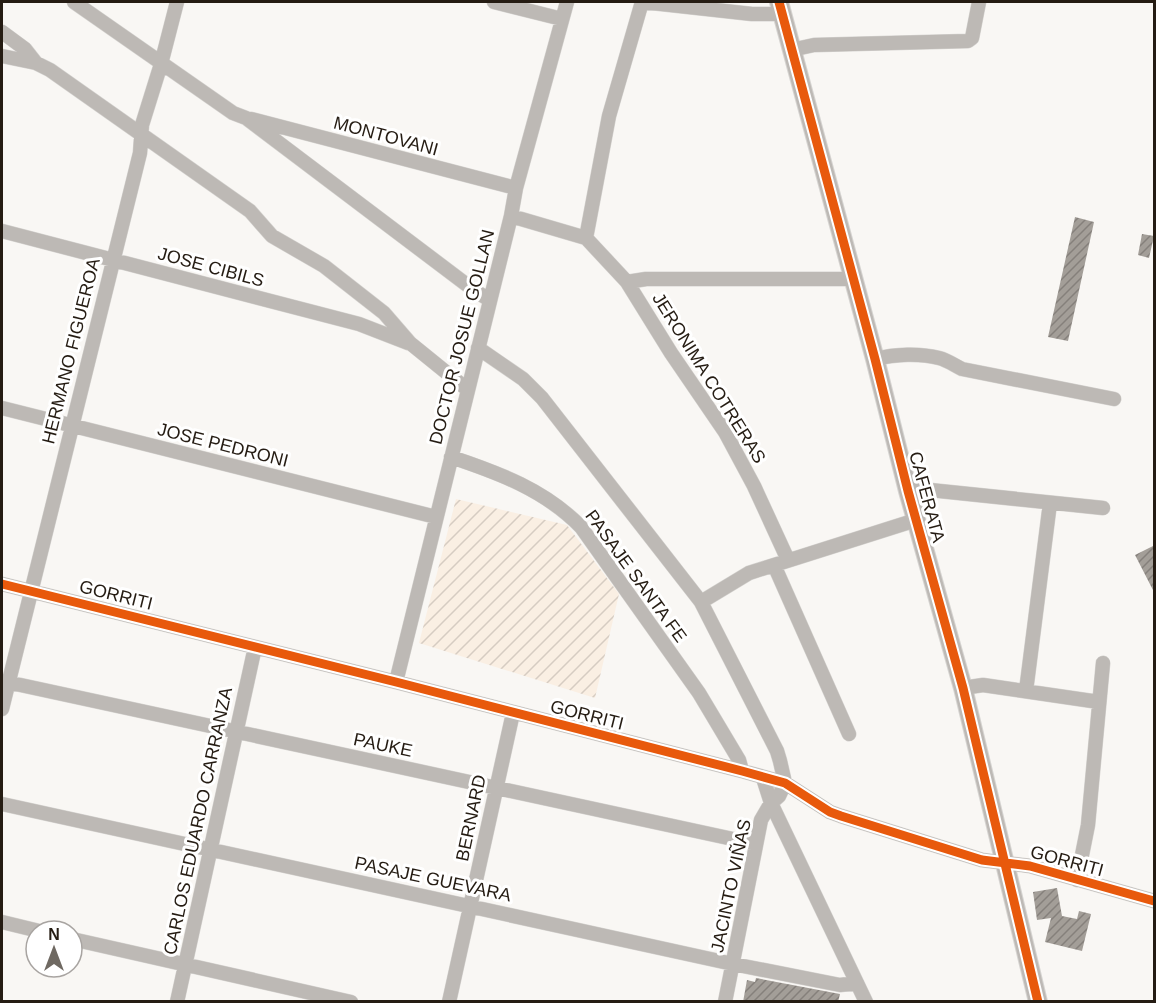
<svg xmlns="http://www.w3.org/2000/svg" width="1156" height="1003" viewBox="0 0 1156 1003" font-family="Arial,sans-serif">
  <defs>
    <pattern id="industrial-furrows" width="10" height="10" patternUnits="userSpaceOnUse" patternTransform="scale(1.5)"><rect width="10" height="10" fill="#faefe3"/><path d="M-1 1l2-2M0 10L10 0M9 11l2-2" fill="none" stroke="#d6ccc2"/></pattern>
    <pattern id="building-hatch" width="6" height="6" patternUnits="userSpaceOnUse" patternTransform="scale(1.5)"><rect width="6" height="6" fill="#a39e98"/><path d="M-1 1l2-2M0 6l6-6M5 7l2-2" fill="none" stroke="#85807b"/></pattern>
  </defs>
  <rect width="100%" height="100%" fill="#f9f7f4"/>
  <path fill="url(#industrial-furrows)" d="M456,499l111,26 52,69 -24,104 -176,-55z"/>
  <path fill="url(#building-hatch)" d="M1075,217l19,5 -26,119 -20,-4z
    M1142,234l12,2 -5,22 -11,-3z
    M1155,545v49l-20,-39z
    M1057,888l5,28 15,3 2,-8 12,3 -9,37 -37,-9 6,-24 -14,2 -4,-28z
    M756,978l84,16 -2,8h-95l4,-22 8,2z"/>
  <g fill="none" stroke-linecap="round" stroke-linejoin="round">
    <defs>
      <path id="minor" d="M74,2l159,111 13,5 229,173 15,9
        M494,2l68,17
        M643,2l109,12h30
        M2,32l23,17 11,14 14,7 200,141 22,25 52,30 60,47 26,30 58,47
        M791,50l23,-5 154,-4 4,-3 7,-36
        M2,56l34,7
        M251,119l265,69
        M511,216l75,22 41,44 44,71 54,79 29,54 34,74
        M2,231l357,93 49,19
        M586,238l23,-122 33,-114
        M627,282l19,-3h206
        M478,348l45,31 19,19 159,204 76,149 3,10 5,22 -6,13 -8,7 -10,17 -36,182
        M875,359c20,-5 45,-6 64,-1 8,2 15,7 23,11l152,30
        M2,408l434,109
        M451,457c48,16 94,33 130,70l118,166 40,67 3,11
        M908,491l22,-1 173,18
        M774,565l75,169
        M2,584l394,98 346,89 43,12 45,29 11,4 141,44 48,6 124,35
        M701,602l48,-29 167,-53
        M2,681l754,163
        M396,682l115,-466 5,-28 51,-186
        M963,688l20,-3 116,17
        M1026,691l24,-188
        M2,709l138,-556 2,-28 19,-61 16,-62
        M763,778l8,25 95,199
        M2,804l731,160 107,21 17,-2
        M1077,880l11,-55 15,-162
        M2,922l37,9
        M72,939l279,63
        M177,1002l78,-355
        M449,1002l64,-289"/>
      <path id="tertiary" d="M779,2l96,357 33,132 55,197 75,314"/>
    </defs>
    <use href="#minor" stroke="#d6d4d1" stroke-width="15"/>
    <use href="#tertiary" stroke="#d6d4d1" stroke-width="20"/>
    <use href="#minor" stroke="#bdb9b5" stroke-width="14"/>
    <use href="#tertiary" stroke="#bdb9b5" stroke-width="18"/>
    <defs>
      <path id="cycleway" d="M779,2l96,357 33,132 55,197 75,314
        M2,584l394,98 346,89 43,12 45,29 11,4 141,44 48,6 124,35"/>
    </defs>
    <use href="#cycleway" stroke="#fff" stroke-width="13"/>
    <use href="#cycleway" stroke="#e8590c" stroke-width="9"/>
  </g>
  <g text-anchor="middle" stroke-width="6" stroke-linejoin="round" paint-order="stroke">
    <g font-size="18" fill="#251c13" stroke="#fff">
      <text transform="translate(386 136) rotate(15)" y="6">MONTOVANI</text>
      <text transform="translate(211 267) rotate(15)" y="6">JOSE CIBILS</text>
      <text transform="translate(462 337) rotate(-76)" y="6">DOCTOR JOSUE GOLLAN</text>
      <text transform="translate(71 351) rotate(-76)" y="6">HERMANO FIGUEROA</text>
      <text transform="translate(709 378) rotate(58)" y="6">JERONIMA COTRERAS</text>
      <text transform="translate(223 445) rotate(14)" y="6">JOSE PEDRONI</text>
      <text transform="translate(927 497) rotate(75)" y="6">CAFERATA</text>
      <text transform="translate(636 576) rotate(54)" y="6">PASAJE SANTA FE</text>
      <text transform="translate(116 595) rotate(14)" y="6">GORRITI</text>
      <text transform="translate(587 715) rotate(14)" y="6">GORRITI</text>
      <text transform="translate(383 745) rotate(12)" y="6">PAUKE</text>
      <text transform="translate(471 818) rotate(-78)" y="6">BERNARD</text>
      <text transform="translate(198 821) rotate(-78)" y="6">CARLOS EDUARDO CARRANZA</text>
      <text transform="translate(1067 861) rotate(15)" y="6">GORRITI</text>
      <text transform="translate(433 879) rotate(12)" y="6">PASAJE GUEVARA</text>
      <text transform="translate(731 886) rotate(-78)" y="6">JACINTO VIÑAS</text>
    </g>
  </g>
  <rect width="1156" height="1003" fill="none" stroke="#251c13" stroke-width="6"/>
  <g transform="translate(54 949)"><circle r="28" fill="#ffffff" stroke="#a8a4a1" stroke-width="1.5"/>
  <path d="M0-4.5L10 22L0 15L-10 22Z" fill="#6f6962"/>
  <text y="-9" font-size="16" font-weight="bold" text-anchor="middle" fill="#251c13">N</text>
  </g>
</svg>
